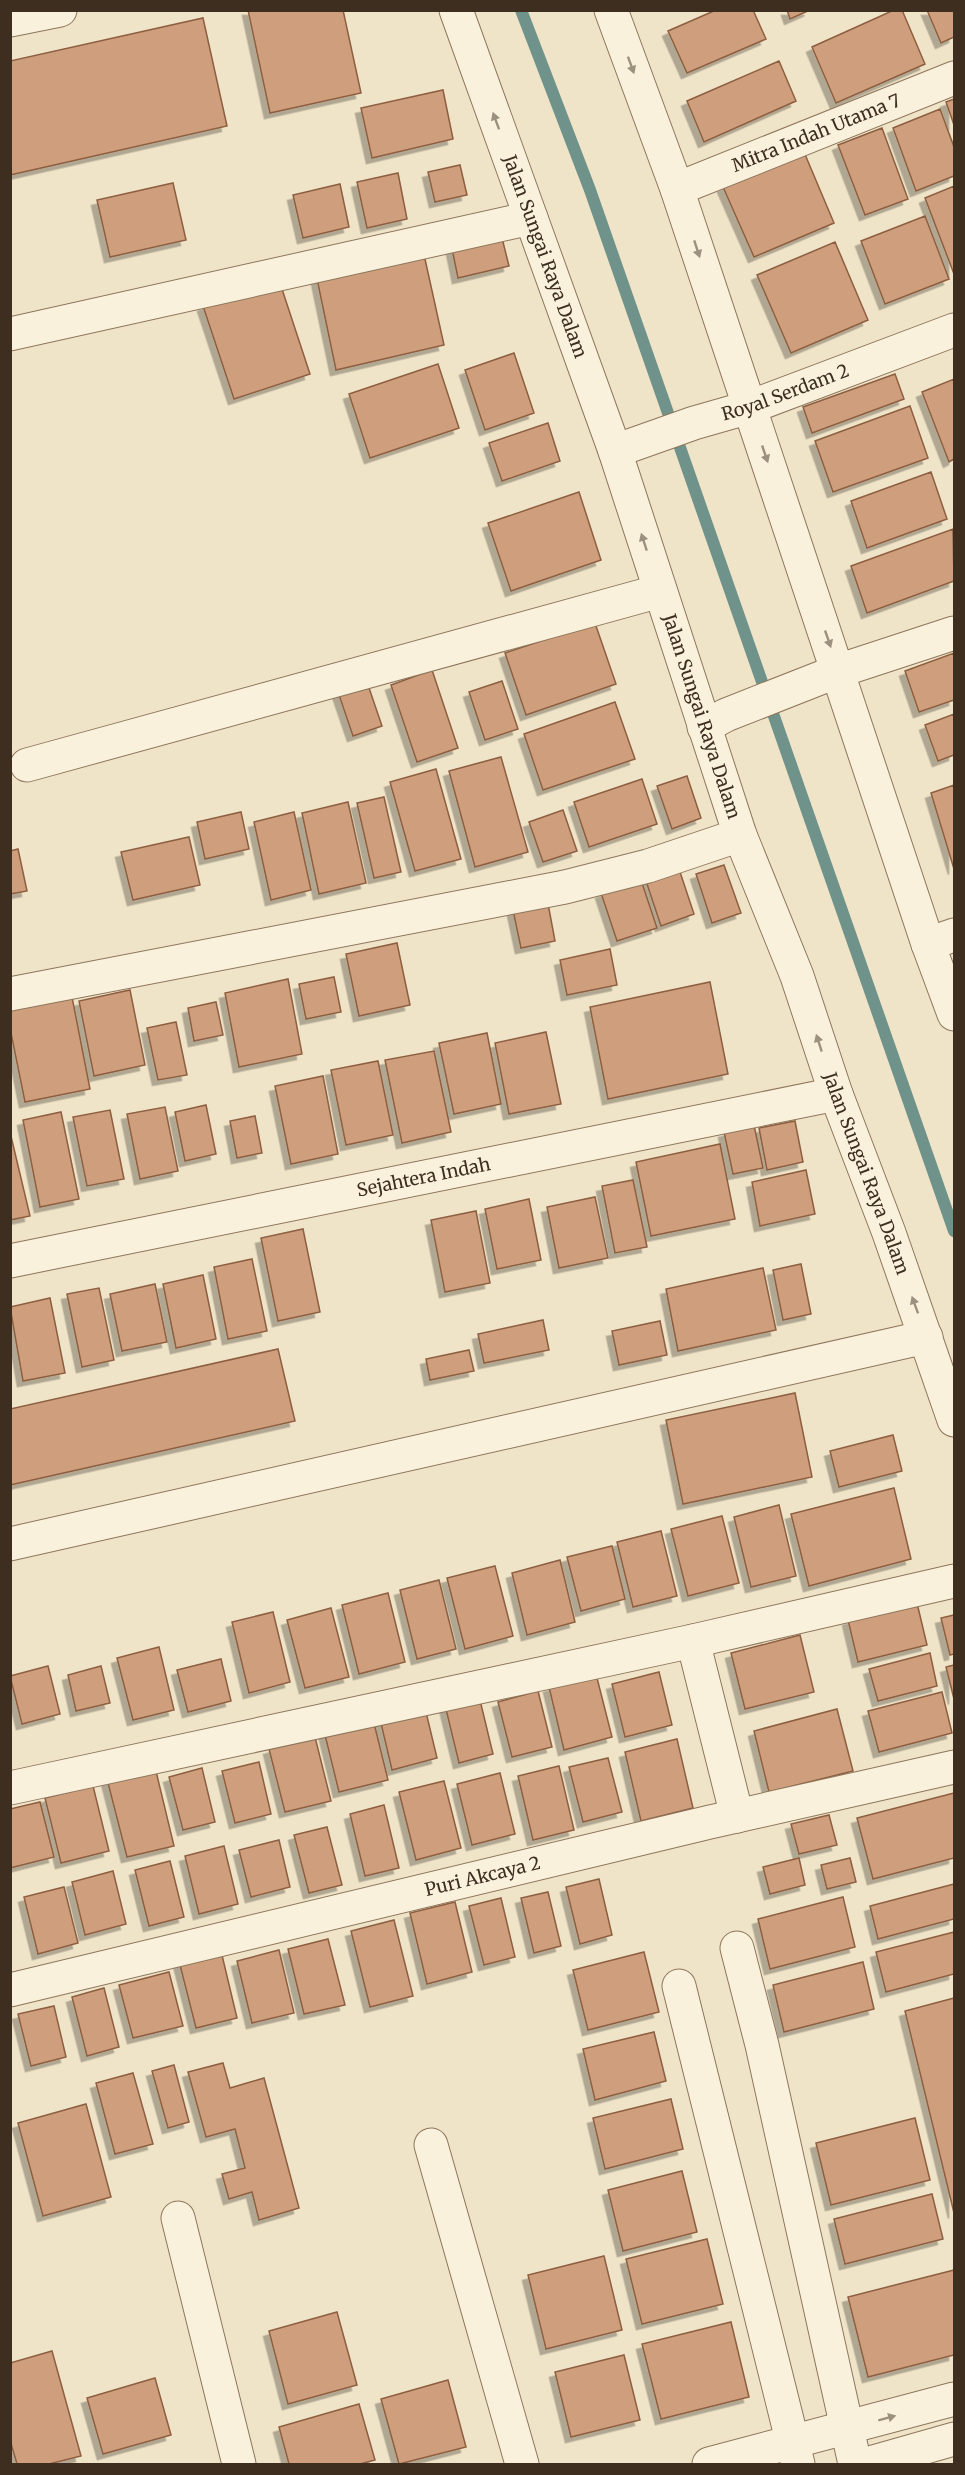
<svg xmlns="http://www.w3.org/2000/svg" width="965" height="2475" viewBox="0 0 965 2475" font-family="Merriweather,serif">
  <defs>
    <filter id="shadow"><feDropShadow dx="-5.5" dy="5.5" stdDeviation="0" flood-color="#0004"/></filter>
  </defs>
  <rect width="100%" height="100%" fill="#f0e4c8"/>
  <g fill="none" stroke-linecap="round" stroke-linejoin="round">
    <path stroke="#6f938a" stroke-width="12" d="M521,10l69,180 364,1041"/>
  </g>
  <path fill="#cf9f7d" stroke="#8d5f41" stroke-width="1.5" filter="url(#shadow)" d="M248,10h95l18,83 -91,20z
    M716,10h37l13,29 -79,34 -19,-42z
    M787,10h23l-20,9z
    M894,10h8l23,54 -89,39 -24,-56z
    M927,10h27v27l-13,6z
    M203,18l24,108 -217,49v-114z
    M779,61l17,40 -92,41 -17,-41z
    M443,90l10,49 -81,19 -11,-50z
    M954,99v26l-8,-23z
    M940,109l14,38v29l-38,15 -23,-63z
    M882,128l26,71 -43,16 -27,-70z
    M804,152l30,71 -80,34 -31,-70z
    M460,165l7,30 -32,7 -7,-30z
    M398,173l9,46 -40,9 -10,-46z
    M173,183l13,57 -76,17 -13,-57z
    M340,184l9,43 -46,11 -10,-43z
    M954,186v88l-29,-76z
    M925,216l24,63 -64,25 -24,-63z
    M502,238l7,28 -51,12 -6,-29z
    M835,242l33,78 -77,33 -34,-78z
    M423,250l21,95 -108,25 -20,-96z
    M279,280l31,94 -76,25 -31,-93z
    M514,353l20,60 -49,17 -20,-60z
    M438,364l21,64 -89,30 -21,-64z
    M895,374l9,25 -92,34 -9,-26z
    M954,379v80l-5,3 -27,-70z
    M910,406l18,52 -95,34 -18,-51z
    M548,423l12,38 -58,20 -13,-38z
    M931,472l16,47 -80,29 -16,-47z
    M579,492l22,68 -90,31 -23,-68z
    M953,529l1,52 -87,32 -16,-47z
    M595,623l21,61 -90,31 -21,-62z
    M954,653v47l-35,12 -14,-41z
    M432,670l26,78 -41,14 -26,-77z
    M502,681l16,48 -33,11 -16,-48z
    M367,682l15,44 -29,10 -15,-44z
    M615,702l20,57 -92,31 -19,-56z
    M954,714v41l-16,6 -13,-36z
    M501,757l27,95 -53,15 -26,-96z
    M436,769l25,90 -46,12 -25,-89z
    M687,776l14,42 -29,11 -15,-43z
    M642,779l15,45 -68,23 -15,-45z
    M954,785v84l-23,-76z
    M384,797l17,75 -27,6 -17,-75z
    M348,802l18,81 -47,11 -17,-81z
    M563,810l14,41 -34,11 -14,-40z
    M241,812l8,37 -44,10 -8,-37z
    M294,812l17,78 -40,10 -17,-78z
    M189,837l11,48 -67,15 -12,-48z
    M18,849l9,42 -17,3v-43z
    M677,863l17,51 -33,12 -17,-51z
    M724,865l17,48 -29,10 -16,-49z
    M641,880l16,48 -40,13 -16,-48z
    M546,893l9,48 -34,7 -10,-47z
    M397,943l13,62 -51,11 -13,-62z
    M610,949l7,36 -50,10 -7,-35z
    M334,977l7,35 -35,7 -7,-35z
    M288,979l14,75 -63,13 -14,-74z
    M710,982l18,92 -120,25 -18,-92z
    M130,990l15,75 -51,11 -15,-75z
    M71,992l19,97 -65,13 -15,-74v-24z
    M216,1002l7,33 -29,6 -6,-33z
    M176,1022l11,53 -29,5 -11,-52z
    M546,1032l15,72 -52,10 -14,-71z
    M487,1033l14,71 -47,10 -15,-71z
    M434,1051l17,81 -49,11 -17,-83z
    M378,1061l15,74 -47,10 -15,-75z
    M323,1076l15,78 -47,10 -16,-78z
    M206,1105l10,49 -31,7 -10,-49z
    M165,1107l13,64 -38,8 -13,-65z
    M110,1110l14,69 -37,7 -14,-69z
    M61,1112l18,87 -39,8 -17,-87z
    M255,1116l7,37 -25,5 -7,-37z
    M795,1121l8,41 -36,8 -8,-42z
    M754,1125l9,43 -30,6 -9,-42z
    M10,1132l20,84 -20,4z
    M720,1144l15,75 -84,17 -15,-74z
    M806,1170l9,44 -55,12 -8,-44z
    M633,1180l14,67 -32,6 -13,-67z
    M595,1197l13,61 -49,10 -12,-61z
    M529,1199l12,61 -44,9 -12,-60z
    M476,1211l14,72 -45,9 -14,-72z
    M303,1229l17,83 -42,9 -17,-83z
    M252,1259l15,72 -39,8 -14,-72z
    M801,1264l10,50 -28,6 -10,-50z
    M763,1268l13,62 -98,21 -12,-62z
    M203,1275l13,64 -40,9 -13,-64z
    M155,1284l12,58 -45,9 -12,-57z
    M99,1288l15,72 -32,7 -15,-73z
    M50,1298l15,75 -42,8 -13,-74z
    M543,1320l6,30 -65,13 -6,-29z
    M660,1321l7,34 -48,10 -7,-34z
    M278,1349l17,72 -285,64v-76z
    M469,1350l5,21 -44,9 -4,-21z
    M795,1393l17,84 -129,27 -17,-84z
    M893,1435l9,36 -63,16 -9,-36z
    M894,1488l17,71 -102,27 -18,-72z
    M779,1505l17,71 -45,11 -17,-70z
    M722,1516l17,67 -51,13 -17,-67z
    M661,1531l16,65 -44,11 -16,-65z
    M612,1546l13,53 -44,12 -14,-54z
    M560,1560l15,62 -48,13 -15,-62z
    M495,1566l18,70 -48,13 -18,-71z
    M439,1580l17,69 -39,10 -17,-69z
    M388,1593l17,69 -46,12 -17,-69z
    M917,1603l10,42 -69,17 -10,-42z
    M331,1608l18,69 -44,11 -18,-68z
    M273,1612l17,70 -41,11 -17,-71z
    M954,1615v39l-4,1 -9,-37z
    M800,1635l14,57 -69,17 -14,-56z
    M159,1647l15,63 -41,10 -16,-62z
    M930,1653l7,33 -59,15 -9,-32z
    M221,1659l10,42 -43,11 -11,-42z
    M954,1665v34l-8,-32z
    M48,1666l12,48 -38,10 -12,-48z
    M101,1666l9,37 -34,8 -8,-36z
    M659,1672l13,53 -47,12 -13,-53z
    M596,1674l16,63 -48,13 -15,-63z
    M538,1691l14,56 -40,10 -14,-55z
    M942,1692l10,41 -73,19 -11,-41z
    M479,1696l14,58 -34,9 -14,-58z
    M425,1708l12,50 -45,12 -12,-51z
    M837,1709l16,62 -84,21 -15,-61z
    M373,1719l15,61 -49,12 -15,-61z
    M315,1737l16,64 -46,11 -16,-63z
    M677,1739l16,69 -52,13 -16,-69z
    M608,1758l14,54 -39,10 -14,-55z
    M259,1762l12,52 -36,9 -13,-52z
    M559,1766l15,64 -41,10 -15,-64z
    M155,1767l19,79 -47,11 -20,-78z
    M202,1768l13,54 -32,8 -14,-53z
    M500,1773l15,61 -43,11 -15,-61z
    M444,1781l17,67 -45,12 -17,-68z
    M93,1786l16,65 -48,12 -16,-65z
    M954,1793v65l-81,21 -16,-61z
    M40,1802l14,55 -44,11v-59z
    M384,1805l15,63 -34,8 -15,-62z
    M829,1815l8,30 -38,9 -8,-30z
    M327,1827l15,58 -33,8 -15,-58z
    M279,1840l11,47 -39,10 -12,-47z
    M224,1846l14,58 -39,10 -14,-58z
    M799,1858l6,27 -35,9 -7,-27z
    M850,1858l6,24 -29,7 -6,-24z
    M170,1861l14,56 -35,9 -14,-56z
    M113,1871l13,53 -41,11 -13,-53z
    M599,1879l13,56 -32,9 -14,-57z
    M954,1884v35l-76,20 -8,-33z
    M64,1887l14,56 -40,11 -14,-57z
    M548,1892l13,54 -27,7 -13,-55z
    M843,1897l12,50 -85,22 -12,-50z
    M501,1898l14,59 -31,8 -15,-59z
    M455,1902l17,70 -45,12 -17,-71z
    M394,1920l19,76 -43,11 -19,-76z
    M954,1932v42l-68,18 -10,-40z
    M328,1939l17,66 -41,9 -16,-65z
    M279,1950l15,63 -42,10 -15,-62z
    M221,1951l16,67 -41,10 -17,-67z
    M644,1952l15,60 -71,18 -15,-60z
    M863,1962l11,47 -90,23 -11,-47z
    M169,1972l14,54 -50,12 -14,-53z
    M104,1988l15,59 -32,9 -15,-59z
    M954,1998v215l-49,-202z
    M54,2006l12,51 -35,9 -13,-52z
    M654,2032l12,49 -71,19 -12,-51z
    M223,2063l7,25 34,-10 35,130 -40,12 -7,-28 -23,7 -7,-25 23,-6 -10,-39 -29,8 -18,-65z
    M174,2065l15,57 -21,6 -16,-57z
    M133,2073l20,71 -38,10 -19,-71z
    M671,2099l12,50 -78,20 -12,-51z
    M86,2104l25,93 -68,19 -25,-93z
    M915,2118l15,62 -99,25 -15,-62z
    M682,2171l15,61 -74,19 -15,-61z
    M932,2194l11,45 -98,25 -11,-45z
    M707,2239l16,65 -81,20 -16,-65z
    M604,2256l18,74 -76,19 -18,-74z
    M954,2270v85l-86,22 -20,-80z
    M337,2312l20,73 -69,19 -19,-73z
    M731,2322l18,75 -88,22 -19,-75z
    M52,2351l29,105 -32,8h-32l-7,-24v-77z
    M624,2355l16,65 -69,17 -16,-65z
    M155,2378l16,57 -68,19 -16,-56z
    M448,2380l18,67 -67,17 -18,-65z
    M359,2404l16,56 -15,4h-71l-10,-37z"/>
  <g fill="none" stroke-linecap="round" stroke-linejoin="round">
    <defs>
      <g id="minor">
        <path id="s1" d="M456,10l159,441 125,384 57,141 39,118 53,139 65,187"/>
        <path d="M611,10l66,179 251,755 26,70"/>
        <path d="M10,20l50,-10"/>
        <path id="s2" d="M677,189l277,-111"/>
        <path d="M10,334l521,-116"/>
        <path id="s3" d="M615,451l79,-28 56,-16 204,-77"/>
        <path d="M704,727l22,-12 112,-44 116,-38"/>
        <path d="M27,765l633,-174"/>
        <path d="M928,944l26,-9"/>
        <path d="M10,994l555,-107 83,-21 92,-31"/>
        <path id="s4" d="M10,1261l826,-167"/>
        <path d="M10,1544l916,-207"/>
        <path d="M693,1641l44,175"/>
        <path d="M10,1788l683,-147 261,-60"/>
        <path d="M737,1948l25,97 93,419"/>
        <path d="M679,1986l119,478"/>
        <path id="s5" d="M10,1990l700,-168 244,-55"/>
        <path d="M431,2145l91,319"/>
        <path d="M178,2218l61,246"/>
        <path d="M709,2464l245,-65"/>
        <path d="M866,2464l88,-25"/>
      </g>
    </defs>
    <use href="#minor" stroke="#8d765c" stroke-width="35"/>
    <use href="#minor" stroke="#faf1dc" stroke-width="33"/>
  </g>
  <defs><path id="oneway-solid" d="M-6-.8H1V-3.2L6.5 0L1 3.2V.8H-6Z" transform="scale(1.5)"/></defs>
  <g fill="#9c907e">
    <use href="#oneway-solid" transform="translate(631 65) rotate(70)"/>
    <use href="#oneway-solid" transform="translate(496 121) rotate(-110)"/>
    <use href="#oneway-solid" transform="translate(697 249) rotate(72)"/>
    <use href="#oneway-solid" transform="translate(765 454) rotate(71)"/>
    <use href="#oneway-solid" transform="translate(644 542) rotate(-108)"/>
    <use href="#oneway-solid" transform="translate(828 639) rotate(71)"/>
    <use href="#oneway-solid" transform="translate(819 1043) rotate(-108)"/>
    <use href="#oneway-solid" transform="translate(915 1305) rotate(-110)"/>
    <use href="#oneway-solid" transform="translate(887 2418) rotate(-15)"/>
  </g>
  <g text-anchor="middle" stroke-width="4.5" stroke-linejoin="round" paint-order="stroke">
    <g font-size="18" fill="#3d2e20" stroke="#f7eed8">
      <text dy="6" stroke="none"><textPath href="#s2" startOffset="150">Mitra Indah Utama 7</textPath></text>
      <text dy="6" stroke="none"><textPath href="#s1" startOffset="262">Jalan Sungai Raya Dalam</textPath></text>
      <text dy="6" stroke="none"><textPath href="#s3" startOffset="180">Royal Serdam 2</textPath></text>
      <text dy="6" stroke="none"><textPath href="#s1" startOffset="748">Jalan Sungai Raya Dalam</textPath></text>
      <text dy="6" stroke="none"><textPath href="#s1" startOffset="1234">Jalan Sungai Raya Dalam</textPath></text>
      <text dy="6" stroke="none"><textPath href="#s4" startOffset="422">Sejahtera Indah</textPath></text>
      <text dy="6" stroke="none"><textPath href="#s5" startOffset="486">Puri Akcaya 2</textPath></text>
    </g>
  </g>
  <rect width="965" height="2475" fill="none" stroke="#3d2e20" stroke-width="24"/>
</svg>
